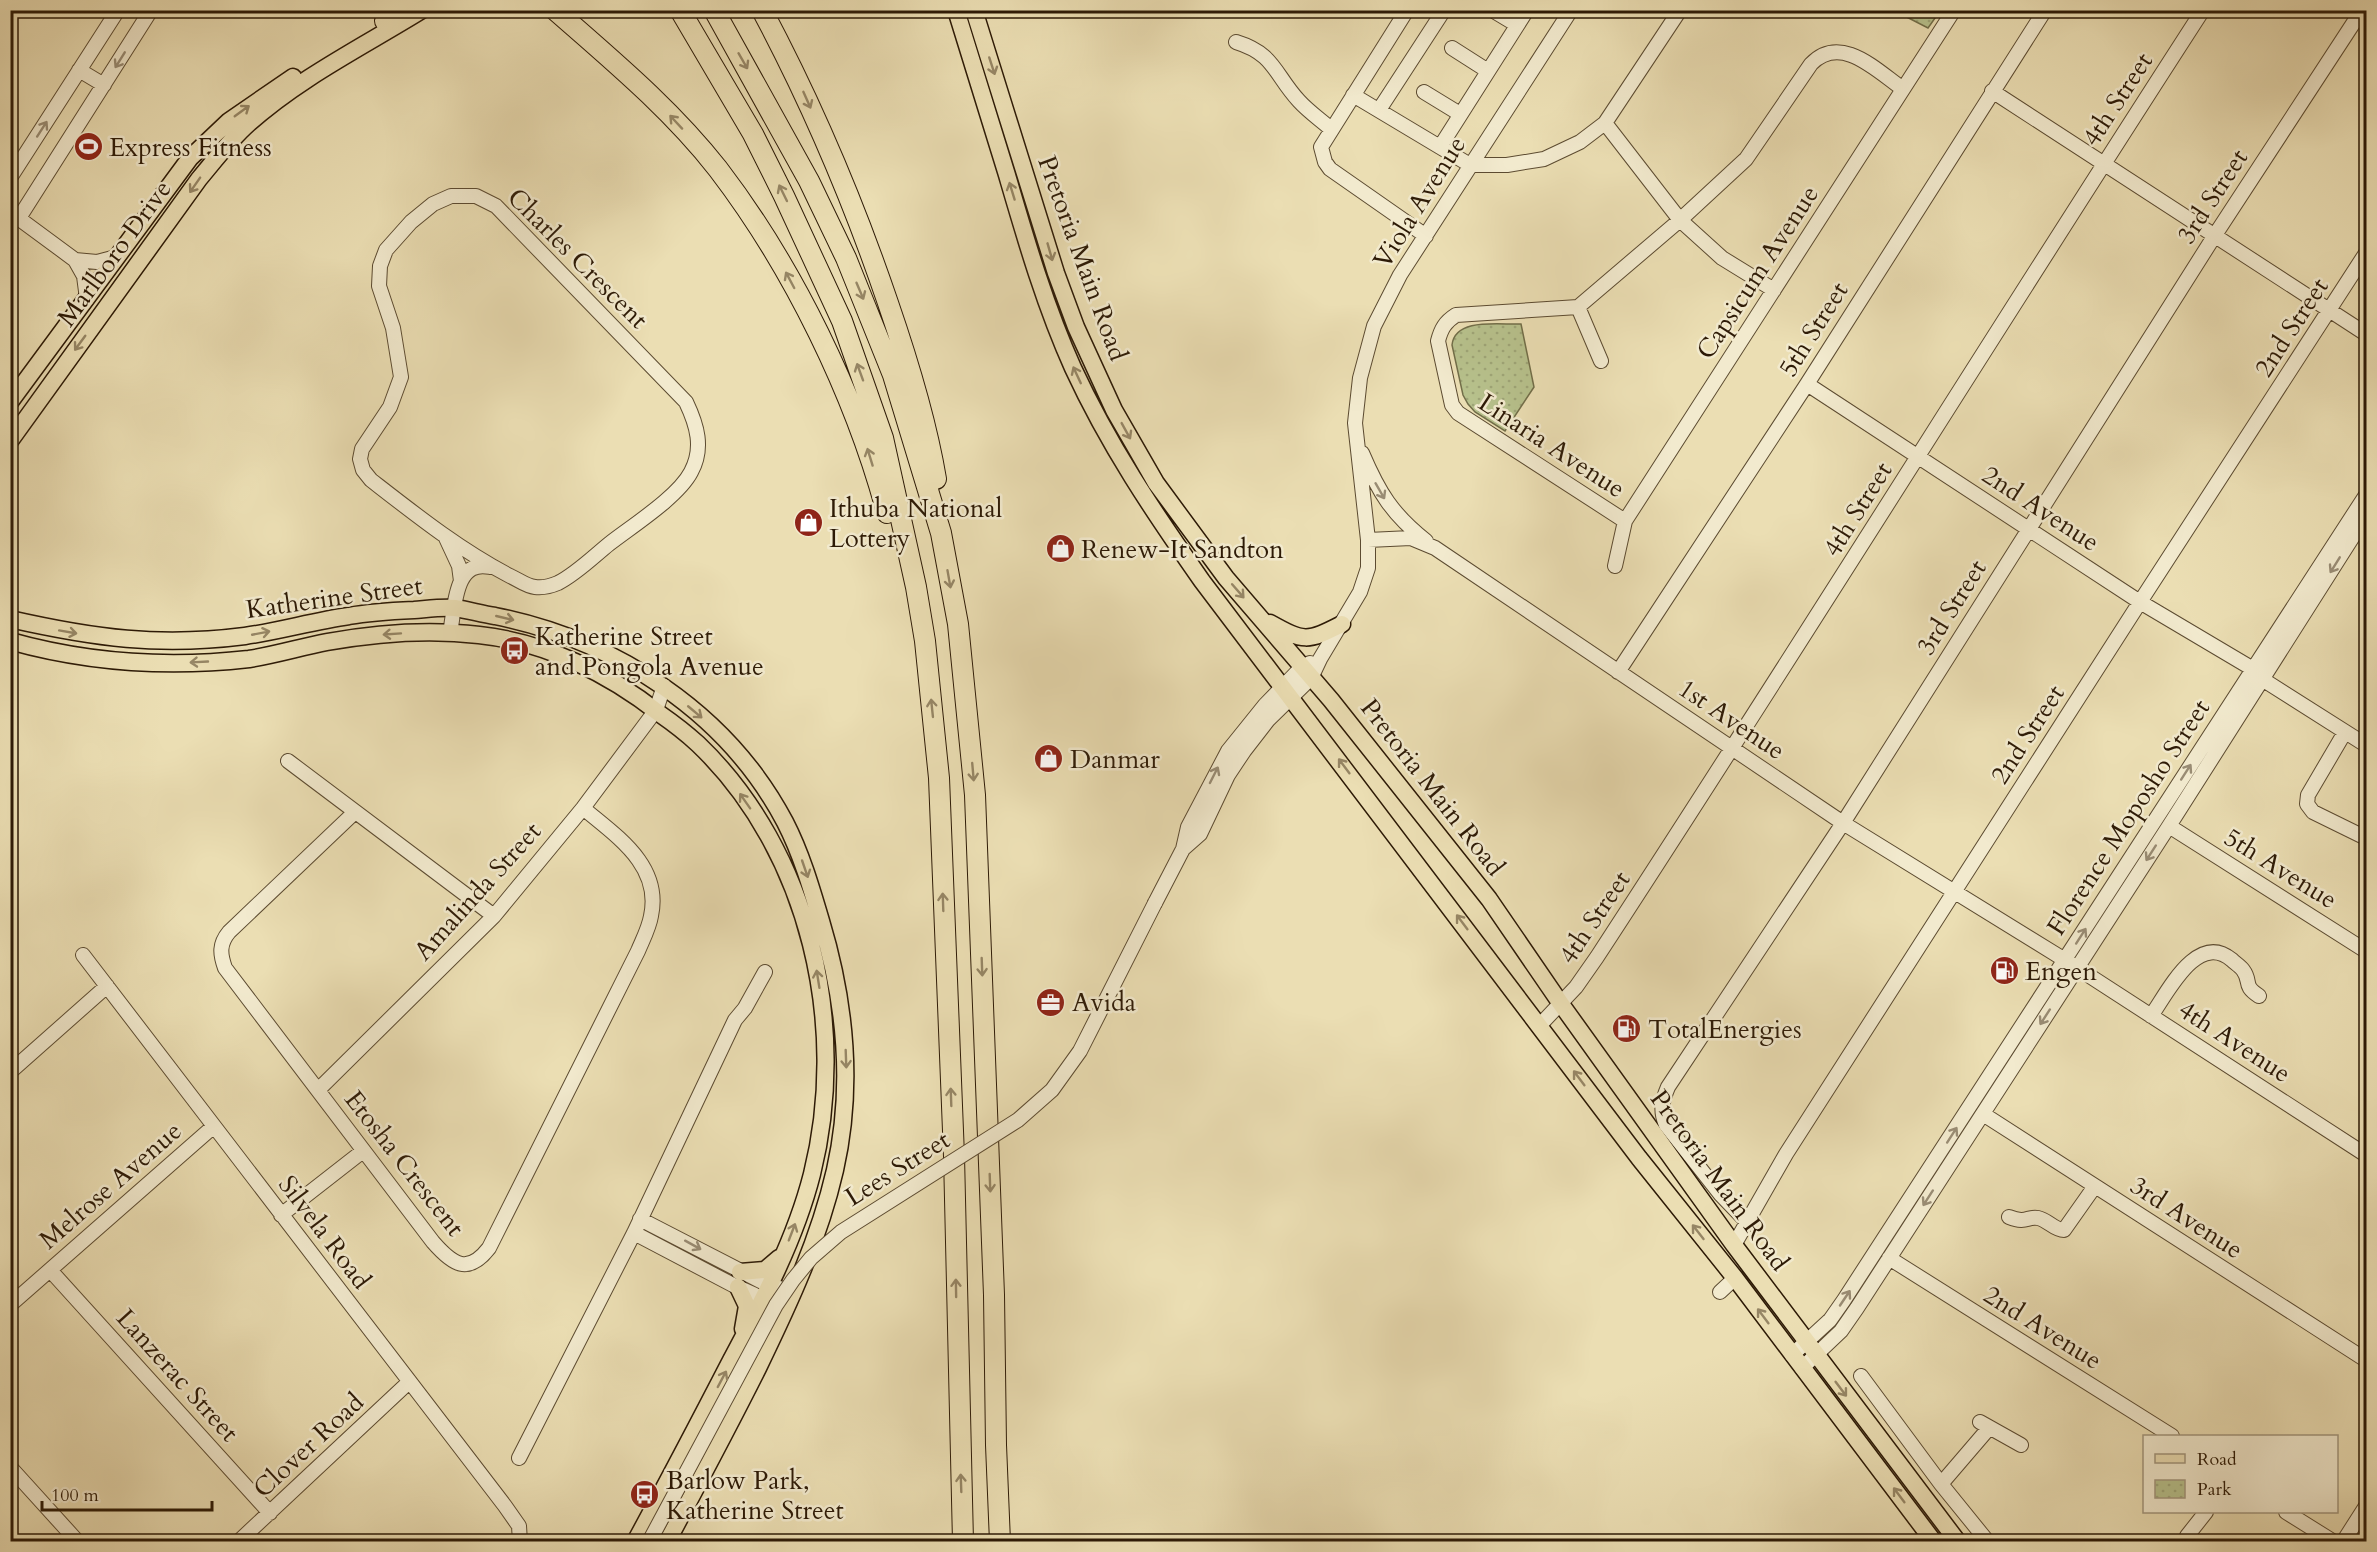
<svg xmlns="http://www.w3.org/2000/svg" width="2377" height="1552" viewBox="0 0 2377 1552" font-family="Cardo,serif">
  <defs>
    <pattern id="park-dots" width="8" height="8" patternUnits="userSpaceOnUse" patternTransform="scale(1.5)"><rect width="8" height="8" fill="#b7c18c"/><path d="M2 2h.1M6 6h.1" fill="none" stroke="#9ea577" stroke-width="1.8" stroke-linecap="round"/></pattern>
  </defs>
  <rect width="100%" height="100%" fill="#ebdeb3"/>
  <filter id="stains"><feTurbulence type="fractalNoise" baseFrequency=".00333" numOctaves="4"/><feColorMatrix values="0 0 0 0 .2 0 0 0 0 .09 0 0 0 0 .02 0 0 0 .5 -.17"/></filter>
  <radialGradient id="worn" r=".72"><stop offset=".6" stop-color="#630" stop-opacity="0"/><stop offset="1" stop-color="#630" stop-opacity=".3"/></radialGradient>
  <path fill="url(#park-dots)" stroke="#726e49" stroke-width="1.5" d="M1895,11h45l-12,17z
    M1521,324l13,63 -29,44 -30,-19 -7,-8 -5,-9 -11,-50c3,-28 48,-20 69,-21z"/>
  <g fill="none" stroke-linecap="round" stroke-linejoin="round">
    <defs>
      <path id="minor" d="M1407,10l-86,137 4,15 5,7 96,67
        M1492,10l25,15
        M1236,42c39,12 38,32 63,59 10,11 22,19 32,28
        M1452,48l36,23
        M79,70l25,15
        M1992,91l374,243
        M1424,92l36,22
        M1353,95l117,70h37l37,-6 36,-17 25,-19 75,-113
        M1379,110l65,-100
        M1605,123l75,97 42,38 52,32
        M1440,147l87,-137
        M10,178l108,-168
        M451,196h25l20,10 190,196c11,23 18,46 5,70 -13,25 -59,54 -82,72 -16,13 -33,30 -51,39 -7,3 -15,5 -23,4 -9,-1 -16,-7 -25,-11 -50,-26 -94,-61 -139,-96l-8,-10 -3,-11 2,-10 28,-42 11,-30 -8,-49 -14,-42 1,-20 6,-16 25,-28 22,-18z
        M10,212l65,48 22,2 19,-5
        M19,218l132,-208
        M75,260l9,16 3,23
        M1578,307l23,54
        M1807,384l333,218 113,67
        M1362,453c17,40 30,61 64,88
        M1625,521l-167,-108 -6,-8 -14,-64c3,-12 7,-19 18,-26l122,-8 102,-87 66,-61 65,-95c30,-31 66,7 92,25
        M446,538l13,28 2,15
        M1368,540l43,-2 24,10 408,275 222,137 301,195
        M1615,566l10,-45 329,-511
        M450,633c5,-25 4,-74 40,-66
        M1618,672l189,-288 238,-374
        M2262,679l104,66
        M2345,732l-37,63 -1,9 6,8 53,26
        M288,761l206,155
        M355,812l-126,120c-10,12 -9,22 -4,36l208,274c20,23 35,33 56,6l149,-297c5,-12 11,-23 13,-35 11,-51 -35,-80 -68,-108
        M2169,826l197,125
        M1183,849l17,-15 28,-59 16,-24 24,-31 43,-42 9,-19 40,-67 8,-24v-28l-13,-117 5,-45 14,-52 26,-51 171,-265
        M1155,903l28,-54 5,-22 40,-76 37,-46 37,-38 8,-4
        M83,955l422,551 14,20 1,16
        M2151,1016c17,-24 46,-85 81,-56 3,3 8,6 11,10 9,12 -1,15 16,26
        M1540,1025l36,-38 21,-30c205,-314 402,-632 606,-947
        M10,1072l97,-86
        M318,1090l176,-174 89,-108 73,-98 8,-24
        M1983,1114l383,246
        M281,1215l82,-64
        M2009,1217c18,7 18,-1 29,1 10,2 16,12 26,12l31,-44
        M640,1219l130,67 24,5
        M1747,1222l-26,-27 -55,-70c-6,-14 -4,-24 2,-38l175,-264 372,-588 147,-225
        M634,1233l99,52 38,17
        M1734,1245l52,-91 354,-552 226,-349
        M1889,1258l283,178
        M50,1270l220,243
        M1720,1292l15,-14
        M10,1305l204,-179
        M1792,1355l38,-35 14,-20 522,-805
        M1802,1368l39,-37 16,-23 312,-482 197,-310
        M1861,1376l80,108 47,58
        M1980,1422l41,23
        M519,1458l115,-225 101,-213 10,-12 20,-36
        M10,1467l68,75
        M1941,1484l48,-56
        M2286,1512l48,30
        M2187,1536l19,-24
        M238,1542l171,-160
        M2343,1542l23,-36"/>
      <path id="major" d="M956,10c17,55 34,110 51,165 19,65 38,131 66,193 36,78 80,143 129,213l437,577 96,120 199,264
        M974,10l82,263 20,54 38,83 42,73 70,95 105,122 158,199 72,105 173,241 224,297
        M10,402l180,-244 39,-37 64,-44
        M10,441l189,-262c16,-19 31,-39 49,-55 51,-46 116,-78 174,-114
        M10,619c84,19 149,28 235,17 35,-5 69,-15 104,-20 22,-4 43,-5 65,-6 13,-1 28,-3 41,-2 13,2 27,6 40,8 120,24 232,96 290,206 16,31 26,65 36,99 25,83 33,165 14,249 -16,70 -46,134 -77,198 -29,58 -60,116 -91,174
        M1270,623c34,19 37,19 72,1
        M10,641c78,22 158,27 239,18 26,-4 52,-12 78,-17 50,-9 101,-13 152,-7 66,7 129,38 181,79 13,9 26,19 38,30 112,107 151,282 114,430 -17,67 -51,130 -83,190 -31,60 -62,119 -94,178
        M740,1272l25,-2 14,-12
        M738,1287l9,19 -4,23"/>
      <path id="highway" d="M555,10c57,50 116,99 163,159 75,98 137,225 169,344
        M680,10l73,124 31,62 58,125 41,117 33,149 9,54 14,137 15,378 9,386
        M714,10l95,171 37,77 47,117 48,158 17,91 17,171 19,500 2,150 4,97
        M762,10c50,94 92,193 126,293 20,58 38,116 48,176
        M385,21l13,-11"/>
    </defs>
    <use href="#minor" stroke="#5c4b31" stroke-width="16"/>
    <use href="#major" stroke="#2d1a06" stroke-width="19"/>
    <use href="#highway" stroke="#2d1a06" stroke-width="22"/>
    <use href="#minor" stroke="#f2eace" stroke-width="14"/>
    <use href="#major" stroke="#ebdeb3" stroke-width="16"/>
    <use href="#highway" stroke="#ebdeb3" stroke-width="20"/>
    <defs>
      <path id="minor-bridge" d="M649,1542l127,-237 17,-25 18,-22 30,-26 177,-112 34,-30 28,-39 75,-148"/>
    </defs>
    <use href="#minor-bridge" stroke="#5c4b31" stroke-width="16" stroke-linecap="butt"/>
    <use href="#minor-bridge" stroke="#f2eace" stroke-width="14"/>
  </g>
  <defs><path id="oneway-shaft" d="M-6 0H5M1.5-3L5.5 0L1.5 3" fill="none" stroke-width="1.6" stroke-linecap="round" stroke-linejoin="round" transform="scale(1.5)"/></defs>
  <g stroke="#998c74">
    <use href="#oneway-shaft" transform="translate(120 60) rotate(122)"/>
    <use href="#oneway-shaft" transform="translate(42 129) rotate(-57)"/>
    <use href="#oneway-shaft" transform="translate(1380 491) rotate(60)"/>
    <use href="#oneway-shaft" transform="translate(2335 565) rotate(122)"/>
    <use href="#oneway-shaft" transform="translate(2186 772) rotate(-57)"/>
    <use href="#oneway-shaft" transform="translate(1214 775) rotate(-63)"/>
    <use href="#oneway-shaft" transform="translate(2151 853) rotate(123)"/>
    <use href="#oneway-shaft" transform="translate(2081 936) rotate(-57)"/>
    <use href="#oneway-shaft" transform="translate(2045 1017) rotate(123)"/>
    <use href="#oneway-shaft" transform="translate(1952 1135) rotate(-57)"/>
    <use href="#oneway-shaft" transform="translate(1928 1198) rotate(123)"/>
    <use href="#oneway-shaft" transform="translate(693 1245) rotate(29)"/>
    <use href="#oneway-shaft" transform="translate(1845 1298) rotate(-56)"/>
  </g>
  <g stroke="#968665">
    <use href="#oneway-shaft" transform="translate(743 61) rotate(60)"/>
    <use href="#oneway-shaft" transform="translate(992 66) rotate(72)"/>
    <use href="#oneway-shaft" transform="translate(807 100) rotate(66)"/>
    <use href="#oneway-shaft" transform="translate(242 111) rotate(-36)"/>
    <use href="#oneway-shaft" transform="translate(676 122) rotate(-133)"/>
    <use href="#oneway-shaft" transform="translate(195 185) rotate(125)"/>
    <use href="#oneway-shaft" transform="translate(1012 191) rotate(-107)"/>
    <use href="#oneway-shaft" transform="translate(783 193) rotate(-116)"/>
    <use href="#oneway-shaft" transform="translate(1050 252) rotate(74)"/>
    <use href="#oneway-shaft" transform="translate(790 280) rotate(-118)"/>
    <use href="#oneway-shaft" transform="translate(860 291) rotate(67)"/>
    <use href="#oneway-shaft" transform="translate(80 343) rotate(126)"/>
    <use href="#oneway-shaft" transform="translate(860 372) rotate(-110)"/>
    <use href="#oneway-shaft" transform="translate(1077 375) rotate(-115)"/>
    <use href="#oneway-shaft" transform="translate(1126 431) rotate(61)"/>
    <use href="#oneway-shaft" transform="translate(870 457) rotate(-107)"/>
    <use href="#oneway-shaft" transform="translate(949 579) rotate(80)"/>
    <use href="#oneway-shaft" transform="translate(1238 591) rotate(49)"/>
    <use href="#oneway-shaft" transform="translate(505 618) rotate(13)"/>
    <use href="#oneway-shaft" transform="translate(68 632) rotate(10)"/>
    <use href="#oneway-shaft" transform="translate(261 633) rotate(-11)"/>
    <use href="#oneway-shaft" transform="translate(392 634) rotate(176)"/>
    <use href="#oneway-shaft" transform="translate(199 662) rotate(177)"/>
    <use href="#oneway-shaft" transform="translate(932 708) rotate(-96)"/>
    <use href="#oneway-shaft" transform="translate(695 712) rotate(40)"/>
    <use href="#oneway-shaft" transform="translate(1344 766) rotate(-127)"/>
    <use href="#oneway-shaft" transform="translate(973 772) rotate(85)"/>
    <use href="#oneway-shaft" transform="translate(745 801) rotate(-125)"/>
    <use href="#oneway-shaft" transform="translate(805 869) rotate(71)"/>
    <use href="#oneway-shaft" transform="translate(943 902) rotate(-92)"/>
    <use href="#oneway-shaft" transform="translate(1462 922) rotate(-127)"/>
    <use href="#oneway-shaft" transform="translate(982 967) rotate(88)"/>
    <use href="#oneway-shaft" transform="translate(818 979) rotate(-99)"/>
    <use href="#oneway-shaft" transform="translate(846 1059) rotate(88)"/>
    <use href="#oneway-shaft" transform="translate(1579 1078) rotate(-127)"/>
    <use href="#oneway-shaft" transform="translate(951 1097) rotate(-92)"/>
    <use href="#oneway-shaft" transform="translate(990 1183) rotate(88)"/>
    <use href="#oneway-shaft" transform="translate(792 1232) rotate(-69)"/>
    <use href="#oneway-shaft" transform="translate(1698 1232) rotate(-128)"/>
    <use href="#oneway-shaft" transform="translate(956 1288) rotate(-91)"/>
    <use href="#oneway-shaft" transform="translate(1763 1316) rotate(-127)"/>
    <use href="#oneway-shaft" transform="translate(722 1379) rotate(-62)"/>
    <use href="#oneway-shaft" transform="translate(1841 1389) rotate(53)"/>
    <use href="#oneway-shaft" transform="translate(961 1483) rotate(-92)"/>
    <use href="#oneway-shaft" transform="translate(1899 1495) rotate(-127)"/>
  </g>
  <defs>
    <symbol id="stadium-disc" viewBox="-11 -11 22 22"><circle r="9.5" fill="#8f2418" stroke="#f2eace"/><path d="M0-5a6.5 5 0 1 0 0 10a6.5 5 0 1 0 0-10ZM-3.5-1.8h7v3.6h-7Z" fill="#fff"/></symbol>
    <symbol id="shop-disc" viewBox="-11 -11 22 22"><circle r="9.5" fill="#8f2418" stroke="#f2eace"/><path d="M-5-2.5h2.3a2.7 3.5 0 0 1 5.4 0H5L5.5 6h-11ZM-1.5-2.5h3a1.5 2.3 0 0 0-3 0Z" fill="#fff"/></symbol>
    <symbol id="bus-disc" viewBox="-11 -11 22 22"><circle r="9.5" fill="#8f2418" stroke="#f2eace"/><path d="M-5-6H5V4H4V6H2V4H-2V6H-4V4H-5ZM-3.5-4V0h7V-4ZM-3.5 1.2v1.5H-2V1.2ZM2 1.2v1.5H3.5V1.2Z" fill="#fff"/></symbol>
    <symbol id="fuel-disc" viewBox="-11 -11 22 22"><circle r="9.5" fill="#8f2418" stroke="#f2eace"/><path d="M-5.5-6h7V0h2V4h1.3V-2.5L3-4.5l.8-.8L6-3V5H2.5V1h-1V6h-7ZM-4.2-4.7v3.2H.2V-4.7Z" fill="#fff"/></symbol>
    <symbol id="office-disc" viewBox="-11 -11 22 22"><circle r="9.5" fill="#8f2418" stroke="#f2eace"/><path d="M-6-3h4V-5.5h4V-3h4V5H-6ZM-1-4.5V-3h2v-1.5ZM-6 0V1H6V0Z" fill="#fff"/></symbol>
  </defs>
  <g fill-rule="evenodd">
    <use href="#stadium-disc" x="72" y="130" width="33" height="33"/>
    <use href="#shop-disc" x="792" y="506" width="33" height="33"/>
    <use href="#shop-disc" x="1044" y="532" width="33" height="33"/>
    <use href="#bus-disc" x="498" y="634" width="33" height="33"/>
    <use href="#shop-disc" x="1032" y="742" width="33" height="33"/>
    <use href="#fuel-disc" x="1988" y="954" width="33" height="33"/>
    <use href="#office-disc" x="1034" y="986" width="33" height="33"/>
    <use href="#fuel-disc" x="1610" y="1012" width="33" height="33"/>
    <use href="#bus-disc" x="628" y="1478" width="33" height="33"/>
  </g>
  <g text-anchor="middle" stroke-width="5" stroke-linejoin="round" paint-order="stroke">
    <g font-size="26" fill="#2d1a06" stroke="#f2eace">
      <text transform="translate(2117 99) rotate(-57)" y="9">4th Street</text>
      <text transform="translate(2212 196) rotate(-57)" y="9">3rd Street</text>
      <text transform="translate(1419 202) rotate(-58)" y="9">Viola Avenue</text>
      <text transform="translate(114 253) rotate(-54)" y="9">Marlboro Drive</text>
      <text transform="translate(578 258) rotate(45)" y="9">Charles Crescent</text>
      <text transform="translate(1083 258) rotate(70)" y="9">Pretoria Main Road</text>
      <text transform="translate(1757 272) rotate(-57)" y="9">Capsicum Avenue</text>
      <text transform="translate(2291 327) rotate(-57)" y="9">2nd Street</text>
      <text transform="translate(1813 329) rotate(-58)" y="9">5th Street</text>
      <text transform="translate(1552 445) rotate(33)" y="9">Linaria Avenue</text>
      <text transform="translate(2041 508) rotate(33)" y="9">2nd Avenue</text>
      <text transform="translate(1857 509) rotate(-58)" y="9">4th Street</text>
      <text transform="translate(334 597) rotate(-8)" y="9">Katherine Street</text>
      <text transform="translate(1951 607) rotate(-58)" y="9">3rd Street</text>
      <text transform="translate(1732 719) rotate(34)" y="9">1st Avenue</text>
      <text transform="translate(2027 734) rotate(-57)" y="9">2nd Street</text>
      <text transform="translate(1433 787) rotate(52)" y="9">Pretoria Main Road</text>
      <text transform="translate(2128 817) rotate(-57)" y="9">Florence Moposho Street</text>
      <text transform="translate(2281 868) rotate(32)" y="9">5th Avenue</text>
      <text transform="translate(477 891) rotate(-48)" y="9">Amalinda Street</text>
      <text transform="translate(1594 917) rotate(-56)" y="9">4th Street</text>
      <text transform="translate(2235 1041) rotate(33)" y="9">4th Avenue</text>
      <text transform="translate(405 1163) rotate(52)" y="9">Etosha Crescent</text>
      <text transform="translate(897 1168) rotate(-32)" y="9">Lees Street</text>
      <text transform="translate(1720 1180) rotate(54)" y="9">Pretoria Main Road</text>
      <text transform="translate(110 1185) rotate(-41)" y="9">Melrose Avenue</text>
      <text transform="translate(2187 1217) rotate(33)" y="9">3rd Avenue</text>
      <text transform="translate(325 1232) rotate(53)" y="9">Silvela Road</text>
      <text transform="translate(2043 1327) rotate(32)" y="9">2nd Avenue</text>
      <text transform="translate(178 1375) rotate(48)" y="9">Lanzerac Street</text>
      <text transform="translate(308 1445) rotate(-43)" y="9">Clover Road</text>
    </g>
    <g font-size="26" fill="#2d1a06" stroke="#f2eace" text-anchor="start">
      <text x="109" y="156">Express Fitness</text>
      <text x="829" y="517">Ithuba National<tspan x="829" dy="30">Lottery</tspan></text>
      <text x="1081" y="558">Renew-It Sandton</text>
      <text x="535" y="645">Katherine Street<tspan x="535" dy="30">and Pongola Avenue</tspan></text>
      <text x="1070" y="768">Danmar</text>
      <text x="2025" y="980">Engen</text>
      <text x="1072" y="1011">Avida</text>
      <text x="1648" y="1038">TotalEnergies</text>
      <text x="666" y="1489">Barlow Park,<tspan x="666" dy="30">Katherine Street</tspan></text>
    </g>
  </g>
  <rect width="2377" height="1552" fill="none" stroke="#ebdeb3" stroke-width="36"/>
  <rect x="12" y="12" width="2353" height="1528" fill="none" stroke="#2d1a06" stroke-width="3"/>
  <rect x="18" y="18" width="2341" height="1516" fill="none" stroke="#2d1a06" stroke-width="1.5"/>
  <rect x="2143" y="1435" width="195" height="78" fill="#f2eace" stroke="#a3977e" stroke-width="1.5"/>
  <rect x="2155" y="1454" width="30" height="9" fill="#ebdeb3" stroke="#a3977e" stroke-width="1.5"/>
  <text x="2197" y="1465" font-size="18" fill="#2d1a06">Road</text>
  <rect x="2155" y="1480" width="30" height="18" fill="url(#park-dots)" stroke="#a3977e" stroke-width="1.5"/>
  <text x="2197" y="1495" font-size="18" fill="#2d1a06">Park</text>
  <path d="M42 1501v9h170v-9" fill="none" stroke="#2d1a06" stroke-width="3"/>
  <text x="51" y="1501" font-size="18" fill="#2d1a06" stroke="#f2eace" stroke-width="4.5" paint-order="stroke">100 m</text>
  <rect width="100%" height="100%" filter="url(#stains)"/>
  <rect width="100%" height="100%" fill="url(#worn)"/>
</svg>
